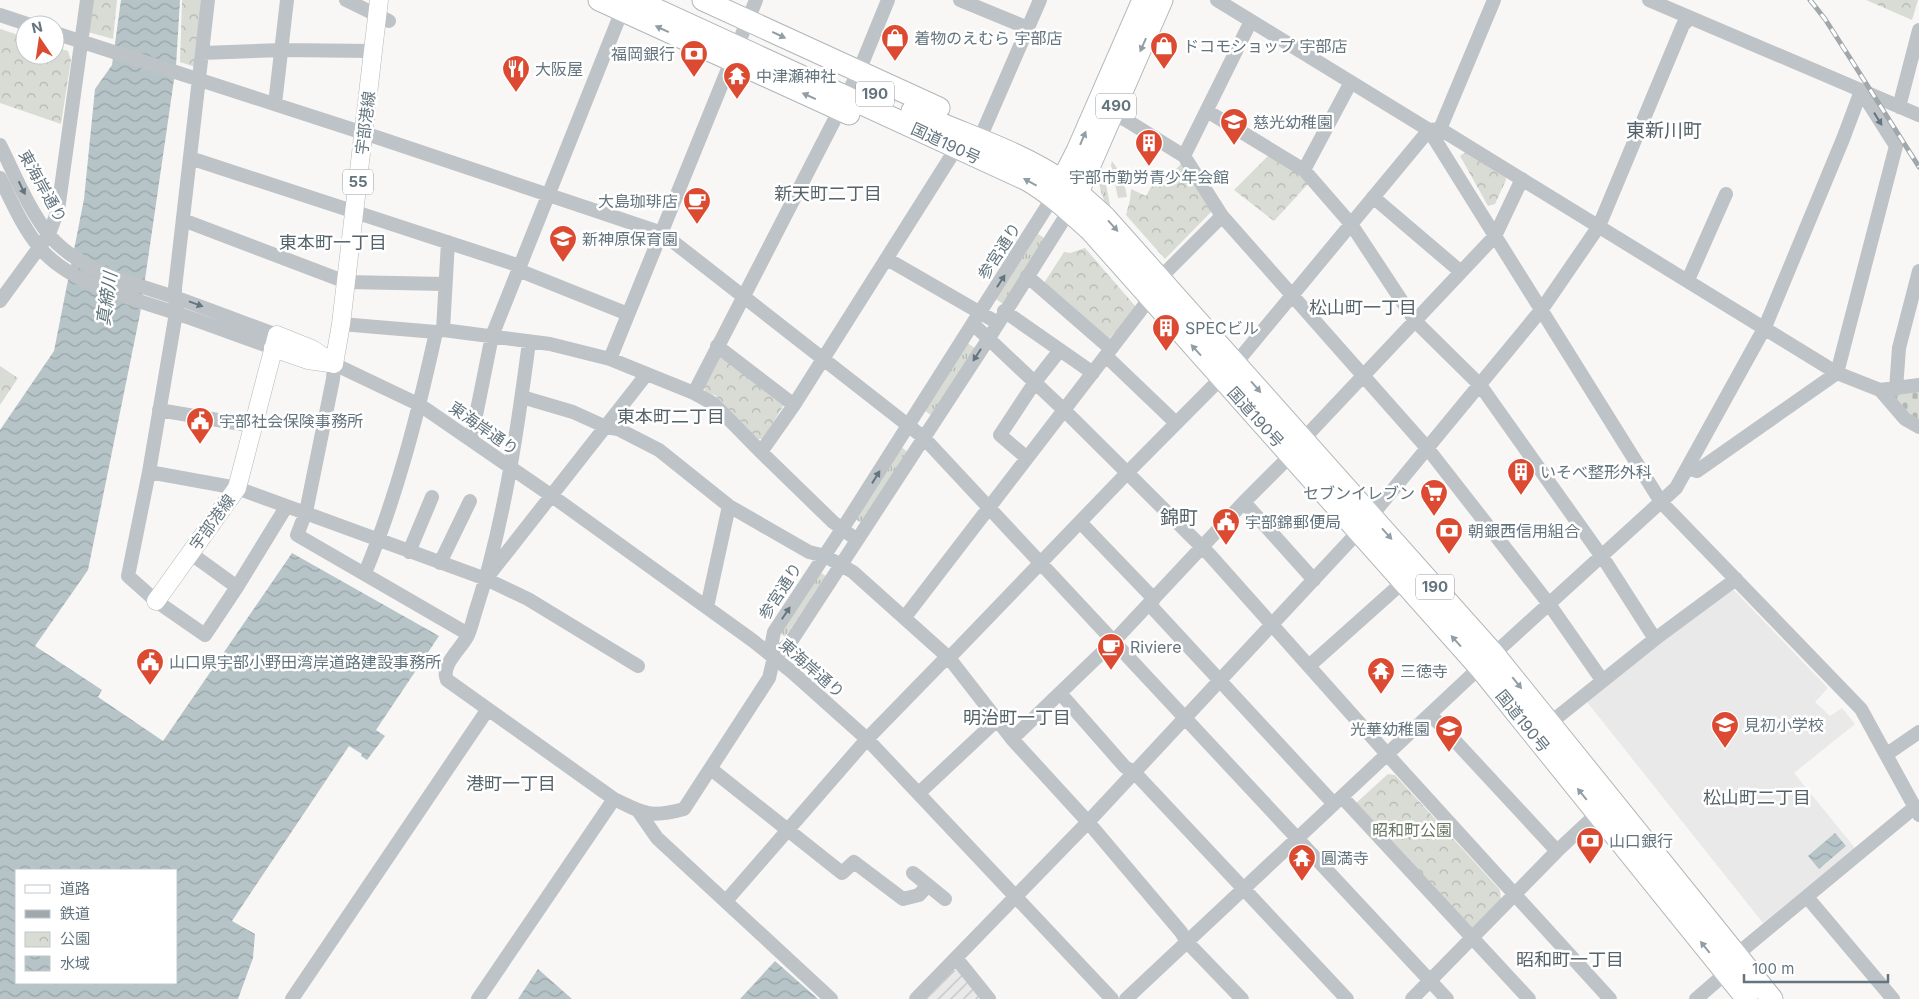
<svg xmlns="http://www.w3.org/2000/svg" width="1919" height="999" viewBox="0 0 1919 999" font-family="Inter,'Noto Sans JP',sans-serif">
  <defs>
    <pattern id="industrial-furrows" width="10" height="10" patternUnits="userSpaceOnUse" patternTransform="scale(1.25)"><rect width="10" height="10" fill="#e8e9e8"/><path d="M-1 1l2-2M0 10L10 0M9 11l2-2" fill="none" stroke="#c0c1c1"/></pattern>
    <pattern id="grass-tufts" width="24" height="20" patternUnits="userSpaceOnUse" patternTransform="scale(1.25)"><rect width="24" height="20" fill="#d8dcd4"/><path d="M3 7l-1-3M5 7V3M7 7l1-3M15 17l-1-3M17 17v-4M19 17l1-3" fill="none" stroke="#b3b7b1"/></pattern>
    <pattern id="cemetery-stones" width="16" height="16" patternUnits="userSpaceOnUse" patternTransform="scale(1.25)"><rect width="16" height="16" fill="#d8dcd4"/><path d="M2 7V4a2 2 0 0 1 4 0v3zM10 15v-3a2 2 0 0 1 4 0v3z" fill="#b3b7b1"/></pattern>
    <pattern id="park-crowns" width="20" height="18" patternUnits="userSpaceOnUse" patternTransform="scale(1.25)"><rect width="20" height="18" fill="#d8dcd4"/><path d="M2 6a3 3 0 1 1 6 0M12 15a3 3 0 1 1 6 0" fill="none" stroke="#b3b7b1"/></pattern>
    <pattern id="water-waves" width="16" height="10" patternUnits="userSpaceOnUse" patternTransform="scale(1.25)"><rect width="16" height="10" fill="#b6c4c7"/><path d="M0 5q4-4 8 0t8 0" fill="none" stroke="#98a4a7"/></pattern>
  </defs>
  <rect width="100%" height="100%" fill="#f8f7f5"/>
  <path fill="#e8e9e8" d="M1732,588l96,100 -13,14 15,14 12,-8 13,16 -61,49 61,75 -92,75 -176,-221 71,-58z"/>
  <path fill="url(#industrial-furrows)" d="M953,970l9,1 22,28h-59z"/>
  <path fill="url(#grass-tufts)" d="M1112,161l11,16 4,20 -9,1 -7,-33z
    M1100,168l3,1 7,36 -2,3c-7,-13 -11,-25 -8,-40z
    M1038,234l8,5 -43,65 -7,-5z
    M967,343l8,5 -43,68 -8,-6z
    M901,447l7,5 -47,71 -7,-5z
    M821,573l5,3 -41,61 -5,-4z"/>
  <path fill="url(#cemetery-stones)" d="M1919,391v33l-28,-29z"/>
  <path fill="url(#park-crowns)" d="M93,0h24l-4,39 -25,-7z
    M182,0h21l-8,67 -15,-5z
    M1866,0h52l-6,20z
    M0,29l25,8v18h30v-8l13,4 3,9 -10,64 -61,-21z
    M1467,151l38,24 1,5 -11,24 -7,2 -28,-50z
    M1269,155l28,17 11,12 -34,37 -40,-31z
    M1183,162l29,49 -47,48 -39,-44 4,-15 1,-11 15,7 6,-11 6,2z
    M1085,248l51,59 -27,32 -65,-56 20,-31 6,1z
    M720,354l65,49 -22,36h-5l-43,-44 -9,-1 -2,-6z
    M0,366l18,12 -18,27z
    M1388,774l7,1 105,115 1,9 -28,28 -5,1 -113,-124z"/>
  <path fill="url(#water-waves)" fill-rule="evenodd" d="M121,0h59l-4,66 -36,248 -52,256 -53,76 67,44 -4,7 65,44 129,-188 147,83 -63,94 9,6 -18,24 -6,-4 1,-2 -13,-8 -117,175 23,13 -2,24 -15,41h-238v-569l54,-79 30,-152 11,-110 17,-24zM16,870h160v113h-160z
    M1835,833l11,13 -27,23 -11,-13z
    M775,961l43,38h-78z
    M538,969l34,30h-54z"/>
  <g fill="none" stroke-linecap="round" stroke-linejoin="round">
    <defs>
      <path id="major" d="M273,348l35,12 21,3
        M334,364l7,-40 38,-324
        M156,601l81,-113 40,-153 35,14 22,15"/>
      <path id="highway" d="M599,0l250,114
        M636,0l391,180c24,14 43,32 64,51l389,437 267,331
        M703,0l236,108
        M912,111c51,24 106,39 152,71 15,11 28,23 41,35l389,437 278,345
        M1056,192l21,-41 66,-151
        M1073,204l89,-204"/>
    </defs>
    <use href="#major" stroke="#b2b8bb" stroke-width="19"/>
    <use href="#highway" stroke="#b2b7ba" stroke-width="23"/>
    <path stroke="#bec3c7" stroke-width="14" d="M208,0l-33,288 1,25 -27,159 88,16 249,91 42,20 110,67
      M346,0l43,21
      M960,0l68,28
      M1217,0l212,130 232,372 200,207 58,106
      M1649,0l270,115
      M0,15l30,10
      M55,33l324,105 283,95 261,204 524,562
      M202,53l80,-3 91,1
      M275,104l12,-104
      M1899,107l20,-77
      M1207,111l97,59 47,54 64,97 65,64 127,179 48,75
      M1112,114l14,6 58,36 38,60 206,233 121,155 53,76
      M984,129l56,-129
      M1440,129l54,-129
      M0,145c15,30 28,63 49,90 31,37 85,48 128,63 34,12 67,25 100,37
      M1184,156l67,-135
      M190,158l330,108
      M1304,170l47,-88
      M0,178c12,24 23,50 40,70 31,37 92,50 136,65 32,11 64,23 97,35
      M1373,197l88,75
      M183,220l163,62 99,2
      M887,259l111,64
      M518,270l110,44
      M1027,276l84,73
      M1160,278l62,-62
      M1688,280l38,-86
      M0,301l49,-67 9,-24 29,-210
      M1004,311l89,62
      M341,324l95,8 7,-2 107,14 60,15 84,34 20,11 47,48 72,70 24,18
      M973,324l91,86 145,144 186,209 215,236
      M443,330l5,-88
      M529,342c-12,91 -25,183 -54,271 -2,7 -4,15 -7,22 -6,13 -28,30 -21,45l167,119c30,15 37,19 70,10l85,-131 5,-21 -2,-15 2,-10 76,-115 203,-320
      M717,346l77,59
      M1106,356l70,67
      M610,359l146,-359
      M1896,389l3,-41 20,-77
      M1880,390l25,29 14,8
      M694,393l141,-274 24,-48 29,-71
      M522,397l51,15 33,15 12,2 41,21 70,56 80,46 16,4 28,16 96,86 63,81 76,83 93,110 6,10 55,57
      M159,410l94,16
      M471,440l21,-104 133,-333
      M761,452l33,-47 156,-247
      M1027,458l-27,-23 35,-53 25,-32
      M1688,468l9,3 140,-98 59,-227 -35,-55
      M149,472l-21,104 28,25 49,34 32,-48 49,-80
      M1244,502l70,78
      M1080,522l74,77
      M409,552l23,-55
      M190,553l47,34
      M440,563l30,-62
      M365,573c32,-77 53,-159 71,-241
      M489,575l157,-200
      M1149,604l185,200
      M707,607l22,-101
      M905,617l245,-319
      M468,634l-171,-99 9,-23 27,-133 1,-15 86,41 132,91 200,144 40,32 75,67 245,260
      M774,657l16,-14 199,-305 80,-127
      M1309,666l94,-84
      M1060,693l65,74 9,5 213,227
      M1431,715l126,136
      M1550,723l105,-84 81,-60
      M1012,739l102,-98 130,-139 47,-47 21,-25 183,-194 27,-57
      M1887,754l32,-22
      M711,769l131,104 12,-11 49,37 16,-4 9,-10
      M919,793l79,-74
      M1342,797l187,202
      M639,812l18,26 174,161
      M913,873l32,26
      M1807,897l86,102
      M726,901l141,-162 75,-77 7,-4 179,-186 108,-109 193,-233 11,-1 397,244 43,17 39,-5
      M956,958l33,41
      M292,999l196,-290
      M478,999l136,-200
      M916,999l172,-177 270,-290 184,-223 57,-83 84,-201 7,-7
      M1126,999l368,-345 182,-166 89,-161 78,-188 18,-48
      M1412,999l145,-148 45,-42
      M1696,999l30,-26 11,-18 10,-9 168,-139"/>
    <use href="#major" stroke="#fff" stroke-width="18"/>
    <use href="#highway" stroke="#fff" stroke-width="21"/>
    <defs>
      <path id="rail" d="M1810,0l15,19 25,39 69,109"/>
    </defs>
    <use href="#rail" stroke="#a0a8ac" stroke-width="5"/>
    <use href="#rail" stroke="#fff" stroke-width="3" stroke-dasharray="9" stroke-linecap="butt"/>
  </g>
  <defs><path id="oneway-solid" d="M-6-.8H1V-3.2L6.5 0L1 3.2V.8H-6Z" transform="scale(1.25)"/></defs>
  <g fill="#929ea5">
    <use href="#oneway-solid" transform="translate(662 29) rotate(-155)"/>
    <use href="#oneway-solid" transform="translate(779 35) rotate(25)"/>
    <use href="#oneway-solid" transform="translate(1143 45) rotate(114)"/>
    <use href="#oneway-solid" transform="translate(809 96) rotate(-156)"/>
    <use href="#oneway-solid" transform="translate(1083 138) rotate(-67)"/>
    <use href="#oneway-solid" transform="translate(1030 182) rotate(-151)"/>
    <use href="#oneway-solid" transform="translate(1113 226) rotate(48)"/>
    <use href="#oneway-solid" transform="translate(1196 350) rotate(-132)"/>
    <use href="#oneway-solid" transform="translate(1256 387) rotate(49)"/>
    <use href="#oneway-solid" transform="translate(1387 534) rotate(48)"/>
    <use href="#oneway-solid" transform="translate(1456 641) rotate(-132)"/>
    <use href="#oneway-solid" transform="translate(1517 683) rotate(51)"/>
    <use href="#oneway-solid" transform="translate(1582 794) rotate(-129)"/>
    <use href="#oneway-solid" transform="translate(1705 947) rotate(-129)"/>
  </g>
  <g fill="#64757f">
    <use href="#oneway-solid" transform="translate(1878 119) rotate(58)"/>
    <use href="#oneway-solid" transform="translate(22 188) rotate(64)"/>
    <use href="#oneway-solid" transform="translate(1001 281) rotate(-57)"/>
    <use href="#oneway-solid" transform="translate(196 304) rotate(20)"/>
    <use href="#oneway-solid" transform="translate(977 355) rotate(123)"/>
    <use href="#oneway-solid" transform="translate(876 477) rotate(-58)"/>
    <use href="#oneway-solid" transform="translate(786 613) rotate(-56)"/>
  </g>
  <defs>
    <symbol id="shop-pin" viewBox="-11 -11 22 30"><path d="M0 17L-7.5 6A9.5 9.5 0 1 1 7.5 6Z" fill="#dc4a31" stroke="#fff"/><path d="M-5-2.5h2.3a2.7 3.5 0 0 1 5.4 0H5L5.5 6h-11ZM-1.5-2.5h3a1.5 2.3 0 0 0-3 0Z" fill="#fff"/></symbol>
    <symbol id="bank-pin" viewBox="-11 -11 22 30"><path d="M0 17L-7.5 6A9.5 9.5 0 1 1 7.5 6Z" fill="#dc4a31" stroke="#fff"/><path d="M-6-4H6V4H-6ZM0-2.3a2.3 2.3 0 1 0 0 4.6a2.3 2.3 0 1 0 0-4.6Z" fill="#fff"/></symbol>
    <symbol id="restaurant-pin" viewBox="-11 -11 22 30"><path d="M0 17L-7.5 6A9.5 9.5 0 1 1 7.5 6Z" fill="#dc4a31" stroke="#fff"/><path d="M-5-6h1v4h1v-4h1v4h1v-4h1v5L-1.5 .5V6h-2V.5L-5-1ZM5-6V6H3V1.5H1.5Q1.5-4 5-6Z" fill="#fff"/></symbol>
    <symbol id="temple-pin" viewBox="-11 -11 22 30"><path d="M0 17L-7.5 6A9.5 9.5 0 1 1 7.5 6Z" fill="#dc4a31" stroke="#fff"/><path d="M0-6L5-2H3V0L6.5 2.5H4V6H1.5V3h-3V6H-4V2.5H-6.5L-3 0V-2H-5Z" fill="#fff"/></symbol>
    <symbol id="school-pin" viewBox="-11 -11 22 30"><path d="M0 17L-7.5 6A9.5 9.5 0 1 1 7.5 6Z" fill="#dc4a31" stroke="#fff"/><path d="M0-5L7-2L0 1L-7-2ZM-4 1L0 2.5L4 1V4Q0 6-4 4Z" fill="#fff"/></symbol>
    <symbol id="building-pin" viewBox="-11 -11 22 30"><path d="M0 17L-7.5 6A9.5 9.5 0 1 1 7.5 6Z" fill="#dc4a31" stroke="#fff"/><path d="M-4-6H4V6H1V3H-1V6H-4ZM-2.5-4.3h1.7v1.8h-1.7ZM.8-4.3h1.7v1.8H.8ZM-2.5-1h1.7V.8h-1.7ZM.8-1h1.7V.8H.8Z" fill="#fff"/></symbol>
    <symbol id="cafe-pin" viewBox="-11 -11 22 30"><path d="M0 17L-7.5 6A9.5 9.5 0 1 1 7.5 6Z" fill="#dc4a31" stroke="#fff"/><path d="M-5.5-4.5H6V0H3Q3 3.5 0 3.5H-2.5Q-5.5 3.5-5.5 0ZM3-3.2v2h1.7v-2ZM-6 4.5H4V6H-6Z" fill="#fff"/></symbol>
    <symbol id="civic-pin" viewBox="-11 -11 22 30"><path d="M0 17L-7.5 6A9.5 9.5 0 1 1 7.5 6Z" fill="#dc4a31" stroke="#fff"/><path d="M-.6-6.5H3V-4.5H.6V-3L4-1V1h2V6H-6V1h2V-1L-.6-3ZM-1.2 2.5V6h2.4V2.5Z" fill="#fff"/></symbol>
    <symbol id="supermarket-pin" viewBox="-11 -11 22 30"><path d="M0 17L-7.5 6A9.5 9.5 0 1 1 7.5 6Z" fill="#dc4a31" stroke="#fff"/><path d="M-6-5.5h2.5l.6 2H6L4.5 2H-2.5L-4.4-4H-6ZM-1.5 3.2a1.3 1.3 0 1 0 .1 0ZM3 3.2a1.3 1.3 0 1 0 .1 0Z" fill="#fff"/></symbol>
  </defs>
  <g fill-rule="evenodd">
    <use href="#shop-pin" x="879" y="22" width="32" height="43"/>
    <use href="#shop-pin" x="1148" y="30" width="32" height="43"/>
    <use href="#bank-pin" x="678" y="38" width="32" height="43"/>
    <use href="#restaurant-pin" x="500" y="53" width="32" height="43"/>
    <use href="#temple-pin" x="721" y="60" width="32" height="43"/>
    <use href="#school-pin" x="1218" y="106" width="32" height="43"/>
    <use href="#building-pin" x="1133" y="127" width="32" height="43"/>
    <use href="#cafe-pin" x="681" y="185" width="32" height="43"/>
    <use href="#school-pin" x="547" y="223" width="32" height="43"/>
    <use href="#building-pin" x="1150" y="312" width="32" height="43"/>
    <use href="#civic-pin" x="184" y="405" width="32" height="43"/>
    <use href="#building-pin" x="1505" y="456" width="32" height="43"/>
    <use href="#supermarket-pin" x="1418" y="477" width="32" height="43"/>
    <use href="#civic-pin" x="1210" y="506" width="32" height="43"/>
    <use href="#bank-pin" x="1433" y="515" width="32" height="43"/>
    <use href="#cafe-pin" x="1095" y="631" width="32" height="43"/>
    <use href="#civic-pin" x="134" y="646" width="32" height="43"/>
    <use href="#temple-pin" x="1365" y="655" width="32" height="43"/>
    <use href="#school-pin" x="1709" y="709" width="32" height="43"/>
    <use href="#school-pin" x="1433" y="713" width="32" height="43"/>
    <use href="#bank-pin" x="1574" y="825" width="32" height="43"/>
    <use href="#temple-pin" x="1286" y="842" width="32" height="43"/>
  </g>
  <g text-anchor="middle" stroke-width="5" stroke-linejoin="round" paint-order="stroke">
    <g fill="#fff" stroke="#929ea5" stroke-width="1">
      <rect x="856" y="81.5" width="38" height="25" rx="4"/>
      <rect x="1096" y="93.5" width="40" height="25" rx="4"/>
      <rect x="343" y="169.5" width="30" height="25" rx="4"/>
      <rect x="1416" y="574.5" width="38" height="25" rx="4"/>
    </g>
    <g font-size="15" font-weight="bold" fill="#64757f">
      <text x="875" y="99">190</text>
      <text x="1116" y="111">490</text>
      <text x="358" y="187">55</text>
      <text x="1435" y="592">190</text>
    </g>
    <g font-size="16" fill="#64757f" stroke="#fff" text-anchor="start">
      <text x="914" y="44">着物のえむら 宇部店</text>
      <text x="1183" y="52">ドコモショップ 宇部店</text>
      <text x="675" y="60" text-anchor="end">福岡銀行</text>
      <text x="535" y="75">大阪屋</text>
      <text x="756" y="82">中津瀬神社</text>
      <text x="1253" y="128">慈光幼稚園</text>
      <text x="1149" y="183" text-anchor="middle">宇部市勤労青少年会館</text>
      <text x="678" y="207" text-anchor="end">大島珈琲店</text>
      <text x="582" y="245">新神原保育園</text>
      <text x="1185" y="334">SPECビル</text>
      <text x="219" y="427">宇部社会保険事務所</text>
      <text x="1540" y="478">いそべ整形外科</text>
      <text x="1415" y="499" text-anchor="end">セブンイレブン</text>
      <text x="1245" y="528">宇部錦郵便局</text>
      <text x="1468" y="537">朝銀西信用組合</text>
      <text x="1130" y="653">Riviere</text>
      <text x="169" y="668">山口県宇部小野田湾岸道路建設事務所</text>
      <text x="1400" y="677">三徳寺</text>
      <text x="1744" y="731">見初小学校</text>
      <text x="1430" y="735" text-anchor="end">光華幼稚園</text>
      <text x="1609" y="847">山口銀行</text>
      <text x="1321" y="864">圓満寺</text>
    </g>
    <g font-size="16" fill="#64757f" stroke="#fff">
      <text transform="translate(365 123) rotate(-83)" y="6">宇部港線</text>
      <text transform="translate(946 143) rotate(25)" y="6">国道190号</text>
      <text transform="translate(43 186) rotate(61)" y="6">東海岸通り</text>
      <text transform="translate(999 251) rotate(-57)" y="6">参宮通り</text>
      <text transform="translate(1256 417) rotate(48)" y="6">国道190号</text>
      <text transform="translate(484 428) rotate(35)" y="6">東海岸通り</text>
      <text transform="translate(212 522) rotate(-54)" y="6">宇部港線</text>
      <text transform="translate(780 591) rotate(-57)" y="6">参宮通り</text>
      <text transform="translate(812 668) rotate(41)" y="6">東海岸通り</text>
      <text transform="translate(1523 721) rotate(51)" y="6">国道190号</text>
    </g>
    <g font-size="16" fill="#687762" stroke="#fff">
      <text x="1412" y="836">昭和町公園</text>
    </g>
    <g font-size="18" fill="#55636a" stroke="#fff">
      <text x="828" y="200">新天町二丁目</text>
      <text x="333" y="249">東本町一丁目</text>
      <text x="1363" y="314">松山町一丁目</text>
      <text x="671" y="423">東本町二丁目</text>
      <text x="1017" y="724">明治町一丁目</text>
      <text x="511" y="790">港町一丁目</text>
      <text x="1757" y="804">松山町二丁目</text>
      <text x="1570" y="966">昭和町一丁目</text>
    </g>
    <g font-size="18" font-style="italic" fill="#5e7579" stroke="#fff">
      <text transform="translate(107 299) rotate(-82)" y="6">真締川</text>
    </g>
    <g font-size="19" fill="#55636a" stroke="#fff">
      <text x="1664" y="137">東新川町</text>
      <text x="1179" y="524">錦町</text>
    </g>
  </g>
  <rect x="15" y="869" width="162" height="115" fill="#ffffff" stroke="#c1c8cc"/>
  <rect x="25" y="885" width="25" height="8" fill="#ffffff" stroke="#c1c8cc"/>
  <text x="60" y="894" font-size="15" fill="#64757f">道路</text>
  <rect x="25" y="910" width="25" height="8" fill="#a0a8ac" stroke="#c1c8cc"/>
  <text x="60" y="919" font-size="15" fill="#64757f">鉄道</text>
  <rect x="25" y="932" width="25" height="15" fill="url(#park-crowns)" stroke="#c1c8cc"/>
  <text x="60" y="944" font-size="15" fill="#64757f">公園</text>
  <rect x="25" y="956" width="25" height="15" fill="url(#water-waves)" stroke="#c1c8cc"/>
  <text x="60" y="969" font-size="15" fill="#64757f">水域</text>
  <g transform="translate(40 40) rotate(347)"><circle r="24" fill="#ffffff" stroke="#c1c8cc"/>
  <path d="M0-4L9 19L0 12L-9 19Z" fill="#dc4a31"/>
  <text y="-8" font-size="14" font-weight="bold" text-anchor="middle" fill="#64757f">N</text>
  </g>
  <path d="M1744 974v8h144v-8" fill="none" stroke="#64757f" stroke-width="2.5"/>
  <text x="1752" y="974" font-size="15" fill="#64757f" stroke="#ffffff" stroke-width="4" paint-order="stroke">100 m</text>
</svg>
